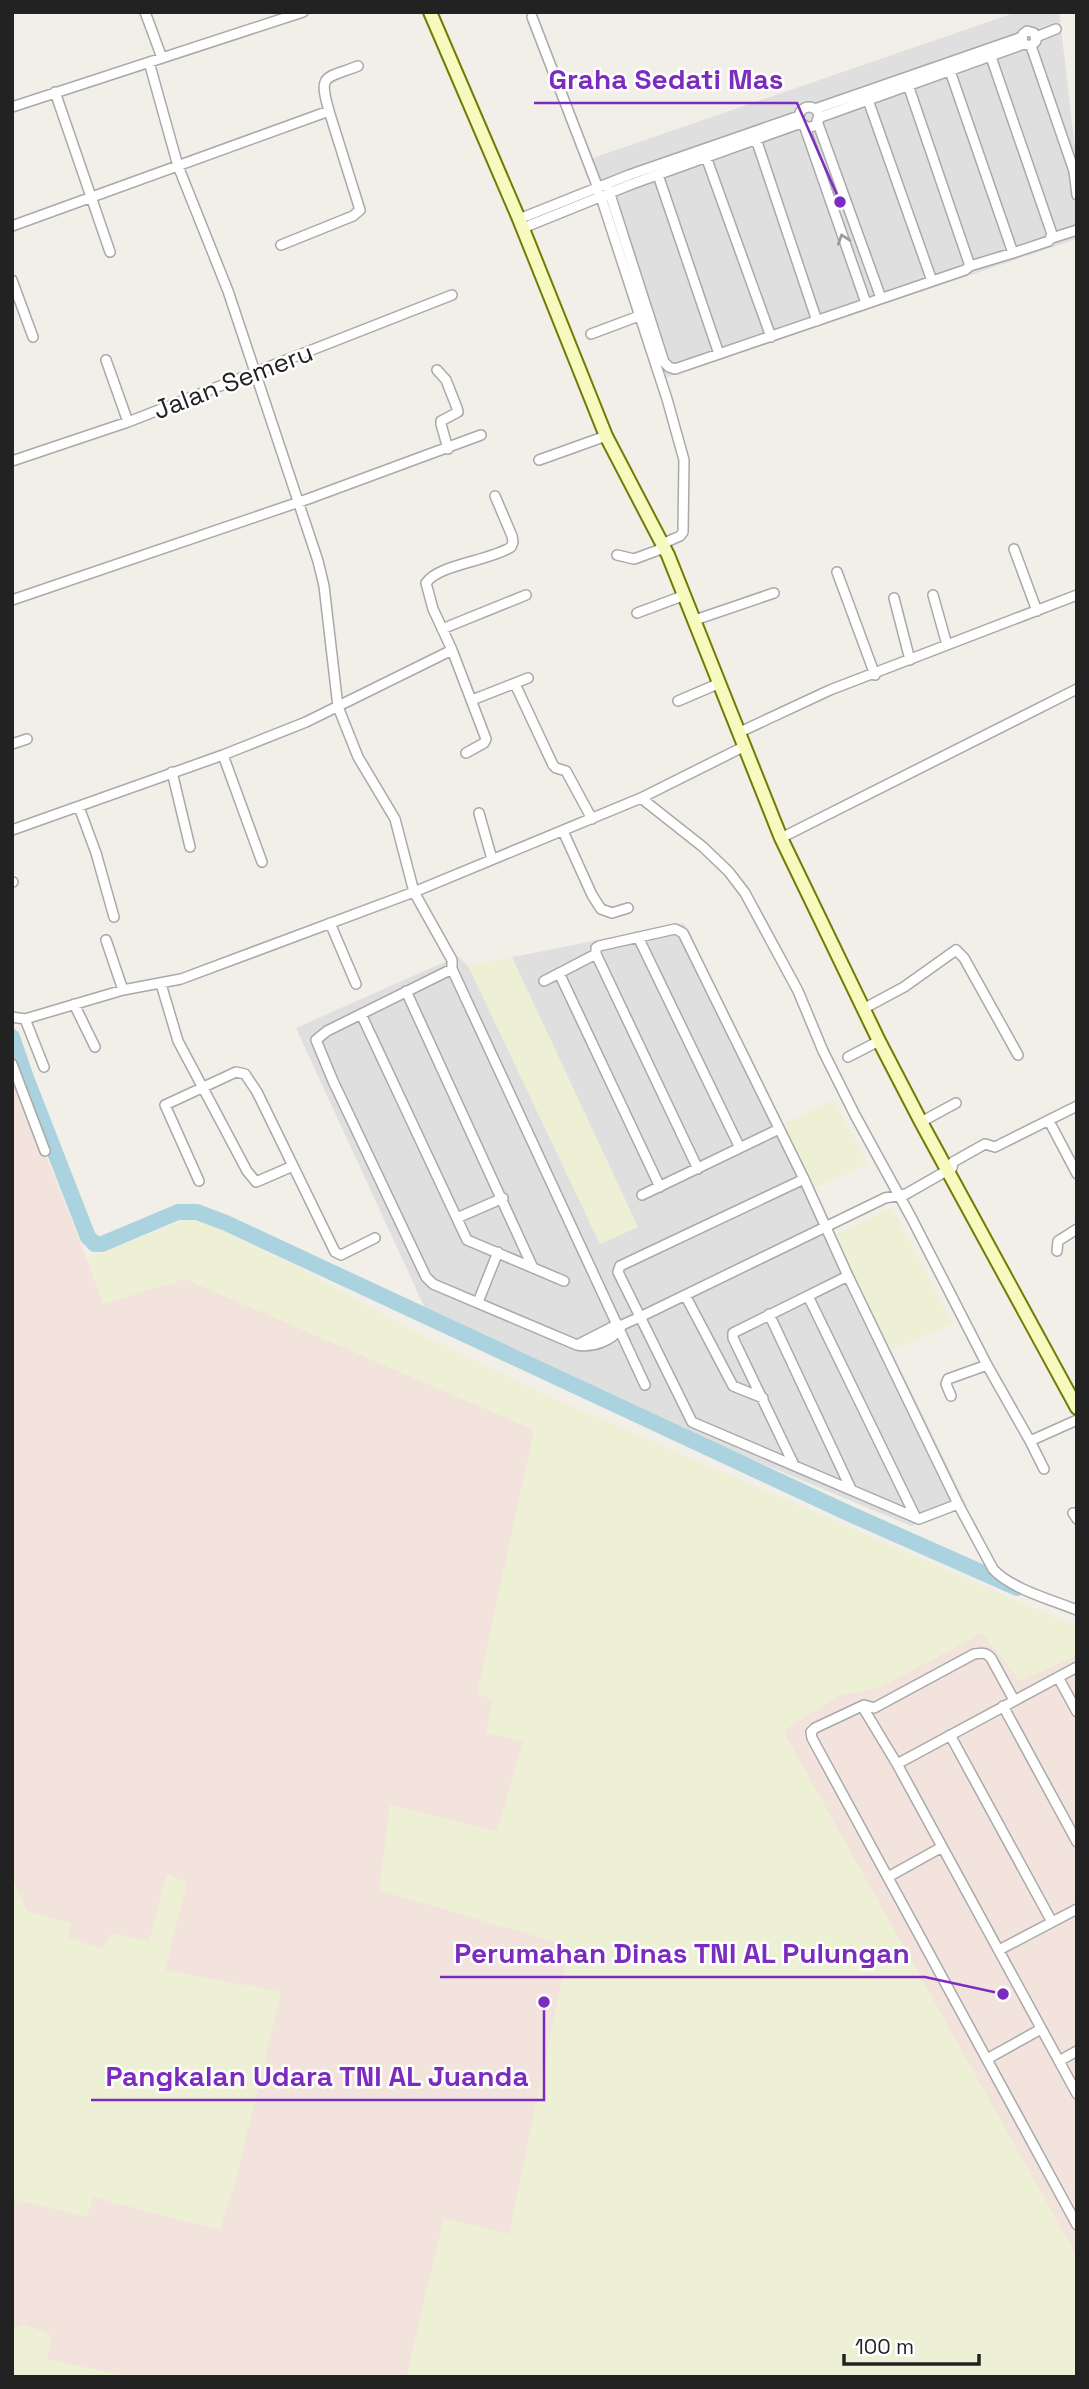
<svg xmlns="http://www.w3.org/2000/svg" width="1089" height="2389" viewBox="0 0 1089 2389" font-family="'Space Grotesk',sans-serif">
  <rect width="100%" height="100%" fill="#f2efe9"/>
  <path fill="#e0dfdf" d="M1017,12h42l18,152v75l-415,140 -72,-220z
    M684,923l151,312 132,271 -56,20 -293,-123 -189,-86 -133,-289 162,-72 10,10z"/>
  <path fill="#f3e3dd" d="M12,1069l75,190 106,-42 102,49 111,61 133,65 538,235v750h-1065z"/>
  <path fill="#eef0d5" d="M512,957l126,270 -38,17 -132,-278z
    M833,1100l35,63 -55,27 -31,-65z
    M892,1207l61,117 -62,26 -56,-115z
    M193,1217l102,49 111,61 133,65 538,235v28l-57,26 -38,-48 -103,55 -42,8 -54,35 294,526v120h-671l38,-159 65,16 60,-288 -190,-56 11,-85 107,27 26,-91 -37,-8 7,-34 -16,-5 57,-264 -349,-151 -82,25 -16,-45z
    M167,1874l20,9 -22,87 116,22 -44,183 -17,55 -127,-33 -6,20 -75,-18v-321l15,33 43,12 -2,15 35,11 8,-16 38,8z
    M24,2324l27,11 -4,24 83,18h-118v-48z"/>
  <g fill="none" stroke-linecap="round" stroke-linejoin="round">
    <path stroke="#aad3df" stroke-width="16" d="M12,1037l14,41 62,159 7,7h7l76,-32h19l29,11 624,291 167,74"/>
    <defs>
      <path id="street" d="M145,12l17,46
        M532,17l66,171 69,211 17,61 -1,72 -3,4 -18,8
        M1036,37l20,-8
        M1031,46l43,125 3,24
        M991,57l61,177 -3,7 -36,12
        M149,62l29,104 50,125 90,270 6,25 14,121 20,50 37,62 19,73 38,68v9l193,416
        M907,82l63,184
        M55,92l55,160
        M868,100l64,181
        M12,107l291,-95
        M799 117a10 10 0 1 1 20 0a10 10 0 1 1-20 0Z
        M815,109l207,-72
        M329,111c-11,-38 -4,-32 29,-45
        M818,118l206,-74 7,2 5,-5 -2,-8 -7,-2 -4,3 -1,7 2,3
        M817,121l64,177
        M804,125l62,178
        M756,139l61,182
        M705,154l66,183
        M658,175l61,179
        M607,185l57,177 5,5 6,2 290,-99 5,-4 43,-13 -63,-182
        M519,219l110,-44 170,-59
        M12,226l317,-115 31,99 -7,6 -72,29
        M523,228l109,-44 169,-61
        M1052,238l25,-8
        M12,280l21,57
        M591,334l48,-18
        M106,360l22,62
        M437,370l9,10 11,28 1,4 -17,9v3l7,25
        M539,460l67,-24
        M12,461l116,-39 324,-127
        M1014,549l23,62
        M617,555l17,4 30,-11
        M837,572l38,103
        M933,595l14,50
        M894,598l16,62
        M12,600l296,-101 173,-64
        M637,613l48,-18
        M695,620l79,-27
        M442,629l84,-34
        M452,650l34,89 -2,4 -18,10
        M515,684l38,81 3,3 10,3 26,48
        M472,700l56,-22
        M678,701l42,-18
        M740,732l90,-42 247,-95
        M12,744l15,-5
        M223,755l39,107
        M172,772l18,75
        M641,798l62,49 26,25 16,21 53,98 25,60 32,64 57,104 75,146 43,76 47,-21
        M79,807l17,46 18,64
        M479,813l13,46
        M12,830l211,-75 83,-33 146,-72 -19,-41 -7,-26c13,-19 64,-22 85,-36l2,-5 -1,-6 -17,-40
        M563,831l29,64 9,14 11,4 16,-5
        M781,838l296,-149
        M12,882h1
        M330,923l26,61
        M638,937l102,211
        M106,940l17,50
        M452,969l-125,62 -11,9 17,41 93,196 7,7 144,61c16,3 35,-4 44,-18
        M559,973l101,214
        M544,981l52,-27
        M161,984l17,57 69,130 9,11 37,-16
        M406,991l127,277
        M74,1004l21,43
        M863,1009l41,-22 52,-37 8,8 54,97
        M361,1014l106,226 97,41
        M12,1017l13,2 98,-29 58,-11 233,-87 227,-94 104,-52
        M25,1019l19,48
        M848,1057l31,-16
        M12,1064l33,87
        M1049,1121l28,53
        M921,1122l35,-19
        M698,1169l-102,-215v-6l3,-2 76,-17 8,4 121,246 44,97 110,228 35,65c18,20 59,31 84,41
        M804,1179l-184,87 -2,6 74,150 227,97 39,-15
        M199,1181l-34,-76 71,-33 9,2 12,18 78,160 6,3 34,-17
        M642,1195l137,-66
        M457,1218l46,-20
        M1057,1251l1,-10 19,-12
        M685,1295l48,91 30,12
        M808,1296l108,222
        M478,1302l20,-50
        M769,1314l82,175
        M577,1345l39,-20h6l18,-8 245,-119 21,-4 42,-24 4,-2 1,-6 32,-18 10,3 82,-41
        M951,1396l-5,-12 2,-5 39,-14
        M1030,1441l14,28
        M793,1463l-60,-125v-5l115,-57
        M1073,1513l4,6
        M1058,1677l19,35
        M1014,1700l-23,-42c-5,-6 -10,-5 -17,-4l-100,54 -10,-3 -49,23 -4,4 1,6 265,487
        M862,1706l35,58 180,330
        M1003,1706l74,136
        M950,1735l102,187
        M897,1764l180,-97
        M888,1877l54,-30
        M999,1950l78,-41
        M987,2059l54,-30
        M1059,2061l18,-10"/>
      <path id="secondary" d="M430,12l89,207 87,217 62,119 113,283 98,203 42,81 156,286"/>
    </defs>
    <use href="#street" stroke="#a9a9a9" stroke-width="12"/>
    <use href="#secondary" stroke="#707d05" stroke-width="16"/>
    <use href="#street" stroke="#fff" stroke-width="9"/>
    <use href="#secondary" stroke="#f7fabf" stroke-width="12"/>
  </g>
  <defs><path id="oneway-chevron" d="M-2-3.5L2.5 0L-2 3.5" fill="none" stroke-width="1.6" stroke-linecap="round" stroke-linejoin="round" transform="scale(1.75)"/></defs>
  <use stroke="#9c9c9c" href="#oneway-chevron" transform="translate(843 239) rotate(-109)"/>
  <g text-anchor="middle" stroke-width="5" stroke-linejoin="round" paint-order="stroke">
    <g font-size="26" fill="#222" stroke="#fff">
      <text transform="translate(233 381) rotate(-21)" y="9">Jalan Semeru</text>
    </g>
  </g>
  <path fill="none" stroke="#7b2cbf" stroke-width="2.5" d="M840 202L797 103H534M1003 1994L925 1977H440M544 2002L544 2100H91"/>
  <g fill="#7b2cbf" stroke="#fff" stroke-width="2.5">
    <circle cx="840" cy="202" r="7"/>
    <circle cx="1003" cy="1994" r="7"/>
    <circle cx="544" cy="2002" r="7"/>
  </g>
  <g font-size="28" text-anchor="middle" font-weight="bold" fill="#7b2cbf" stroke="#fff" stroke-width="5" stroke-linejoin="round" paint-order="stroke">
    <text x="666" y="89">Graha Sedati Mas</text>
    <text x="682" y="1963">Perumahan Dinas TNI AL Pulungan</text>
    <text x="317" y="2086">Pangkalan Udara TNI AL Juanda</text>
  </g>
  <rect width="1089" height="2389" fill="none" stroke="#222222" stroke-width="28"/>
  <path d="M844 2354v10h135v-10" fill="none" stroke="#222222" stroke-width="3.5"/>
  <text x="855" y="2354" font-size="21" fill="#222222" stroke="#ffffff" stroke-width="5" paint-order="stroke">100 m</text>
</svg>
